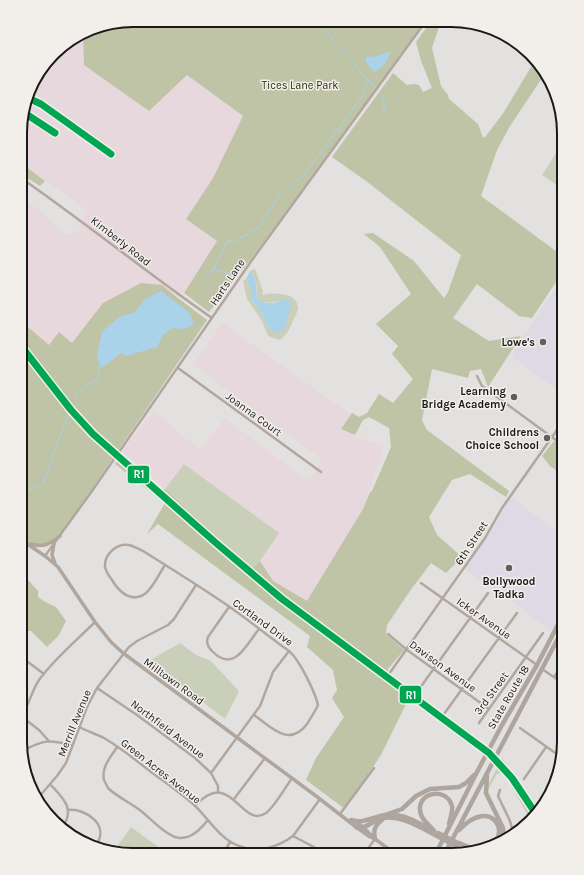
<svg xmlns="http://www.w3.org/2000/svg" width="584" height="875" viewBox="0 0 584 875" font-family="Karla,sans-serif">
  <rect width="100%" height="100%" fill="#e3e1df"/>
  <path fill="#dddae6" d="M564,276v118l-49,-35 -3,-3 1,-5z
    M510,496l54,41v76l-10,19 -90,-64 21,-30z"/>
  <path fill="#e6d8dc" d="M83,34l1,31 103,10 56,42 -30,61 -27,40 31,23 -37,57 -18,-13 -59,18 -31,40 -23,2 -28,-24v-126l45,39 12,-2 8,-23 -65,-46v-38l10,-15 -6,-5 10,-28 24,-29z
    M222,323l135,96 -4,17 32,10 -22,63 -56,93 -34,-21 -13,-20 18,-28 -93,-69 -20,25 -44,-38 33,-40 46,39 25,-32 71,54 15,8 10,-21 -128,-94z"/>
  <path fill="#cacfb9" d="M558,150l6,4v29l-3,5 -19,-13z
    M255,269l8,22 -1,4c11,-3 37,-3 36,14 -1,4 -4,10 -6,14 -3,8 -6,13 -13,17l-11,-4 -6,-15 -15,-22 -4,-18 3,-2 5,9v11l10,13 10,19 9,-31c-8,4 -14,3 -22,0 -3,-12 2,-16 -8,-29z
    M184,464l95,69 -19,28 -8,8 -87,-80z
    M180,643l16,12 15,6 28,30 -14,28 -76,-58z
    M502,758l38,53 -10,8 -26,-46 -7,1 -9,16v-5z
    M131,827l37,27h-50l-5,-2z"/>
  <path fill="#bec4a5" d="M133,20l293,1 -135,187 -82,104 -25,-19 33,-52 -31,-22 27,-41 30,-62 -56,-41 -38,36 -65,-46 -1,-31 13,-8z
    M431,21h10l-9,27 9,38 7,9 1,4 29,25 5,14 3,-2 18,-24 30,-50 10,13 -34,51 -13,24 -16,46 83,61v13l-32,48 -13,-2 -42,-32 -24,34 36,23 32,-5 -33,51 -7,-18 -11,2 -2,7 -36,-9 -10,51 5,10 82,61 -3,6 -36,-23 -18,6 -23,37 8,18 25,22 -16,16 -15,-10 -21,28 -23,34 -1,9 18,16 -16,19v11l22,16 -29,59 -36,54 -39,-29 10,-22 28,-41 -12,-19 5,-8 -4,-20 -26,-23 3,-11 -152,-112 -11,10 18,-31 -50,-39 3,-4 41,35 6,-6 87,80 8,-8 13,20 34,20 56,-92 7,-17 2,-1 19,-44 -2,-19 -20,-11 -6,3 -8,15 -14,-6 11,-16 7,4 8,-4 12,-19 14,9 20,-24 -21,-25 6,-8 -22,-22 35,-30 -31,-47 -16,-13 9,-1 41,28 30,37 4,-6 13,-37 -95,-74 -34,-24 61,-84 14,12 7,-1 5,1 4,7 9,-4 -11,-27 -5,-19z
    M21,163l24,18 -5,5 -19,-12z
    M141,283l21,2 16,13 29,22 -147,216c-14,11 -24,11 -40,3l1,-244v26l28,24 10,-13 13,11 31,-40z
    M554,441l10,8v27l-14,-10 -8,-10z
    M20,575l9,6 9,10v6l9,6 9,4 10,14 -7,14 -12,12 -16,-16h-5l-6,-4z"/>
  <path fill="#aad2e9" d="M390,51c-2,10 -6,17 -16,21l-9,-11 2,-5 8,1z
    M250,271c10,13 4,17 8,29 5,2 11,4 16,3 6,-2 9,-5 16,-3l1,4 -6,24 -7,5 -7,-2 -10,-19 -10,-13v-11l-5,-9z
    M161,291l28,21 5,12 -9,5 -12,-1 -10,7 -6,12 -31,9 -5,-3 -19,15 -3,-4 -2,-9 5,-23 18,-16 14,-3 10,-13z"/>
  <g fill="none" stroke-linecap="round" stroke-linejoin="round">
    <path stroke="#aad2e9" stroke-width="1" d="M317,21l51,59 6,6
      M379,92c6,5 5,12 5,20
      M237,275l-11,-2 -12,-4 14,-29 7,2 24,-15 20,-31 24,-20 59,-79 6,-17
      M205,279l9,-10
      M75,398l5,-8 17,-11 2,-7v-8
      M20,493l23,-9 16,-45 9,-22"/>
    <path stroke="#b2a79f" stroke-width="2.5" d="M21,178c65,45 126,95 191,140
      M178,368l143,104
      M477,376l5,10 82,60
      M45,556l47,-65 160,-231 174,-239
      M165,565c-6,9 -11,21 -19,28 -14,11 -27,-1 -34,-13 -3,-4 -6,-8 -7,-13 -1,-13 12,-24 24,-22 5,1 9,4 14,6 24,15 48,30 72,46 25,16 49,36 74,54 10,8 26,41 29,54 -3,7 -7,12 -11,19 -18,24 -36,3 -53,-9
      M421,583l116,82
      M229,607l-21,30c-2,5 0,10 4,14 22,23 34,-6 47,-22
      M388,634l19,16 82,59
      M20,656l24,18
      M542,669l22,15
      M389,674l96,-136 17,-30 62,-88
      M554,677l10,-14
      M97,688l40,27 58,43 16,15 7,13v6
      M417,692l71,-99
      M444,714l73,-101
      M21,716c8,-10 10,-24 18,-36 15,-21 37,-39 56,-58
      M21,716l18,14 9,10
      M479,723l64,-90
      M79,727c8,4 17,7 25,11 17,10 32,22 47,34 14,10 28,20 41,31 17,15 27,37 50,44 17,6 36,0 51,-11l27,-37
      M520,728l41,29
      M117,747c-6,10 -16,20 -13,33 1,2 3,6 4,8 9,9 23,15 33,23 9,7 28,28 40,27 12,0 20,-10 27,-18
      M22,751c22,-11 26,-12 50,-6
      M211,773l49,-67 13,-34 16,-21
      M524,779l22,-32
      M50,784c13,14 26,25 12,44
      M500,790l-2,6 12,25 3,11
      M38,798l19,-22 9,-13 21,-56 10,-19 32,-41 8,-6 31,-16 6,-6 22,-34
      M234,799l31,-41
      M195,806c37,-40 46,24 71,7 9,-7 19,-25 26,-35
      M68,810c19,-2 42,16 28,35
      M340,814l34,-46
      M293,836l36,19
      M270,848l1,6
      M223,854l7,-12
      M315,855l3,-6
      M363,855l12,-16"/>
    <path stroke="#b0a69e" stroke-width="3.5" d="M20,539l25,17 13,11 37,55 16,20 12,11 193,143 40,31 14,10 5,2
      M31,544c12,4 19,0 29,-8
      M54,544l-2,11 3,8
      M563,751l1,-3
      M354,821l8,5 13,13 22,16"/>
    <path stroke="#ada59e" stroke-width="4.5" d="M487,776l-1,17 17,35v4l-2,10
      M385,815l17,-6 14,-13 14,-7 29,-2 7,-4 8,-8
      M351,820c12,4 22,-3 34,-5 16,-3 31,7 45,14
      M356,827c9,3 15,-5 23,-8 20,-6 41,8 58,17
      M459,830c33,-35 54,5 29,18
      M434,831c-4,-5 -9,-9 -12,-14 -11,-23 24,-33 30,-11 1,5 -2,13 -3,18
      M375,839c-2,-9 0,-14 7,-19
      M459,843l12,5 12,1
      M456,846l9,6
      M435,855l42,-83 25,-47 35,-60 27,-52
      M444,855l120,-228"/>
    <path stroke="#ada59e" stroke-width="4.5" d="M438,833l20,10
      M437,836l19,10"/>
    <defs>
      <path id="rail-1" d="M28,98l13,6 70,50
        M23,112l32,21
        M21,346l50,64 22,24 123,109 66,56 207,154 23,25 24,36"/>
    </defs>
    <use href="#rail-1" stroke="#f2efeb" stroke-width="10"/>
    <use href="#rail-1" stroke="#00a651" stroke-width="7"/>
  </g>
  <g fill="#605f5e" stroke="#f2efeb" stroke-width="1.5">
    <circle cx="543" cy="342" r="4"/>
    <circle cx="514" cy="397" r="4"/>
    <circle cx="547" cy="438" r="4"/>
    <circle cx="509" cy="568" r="4"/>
  </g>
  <g text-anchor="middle" stroke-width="3" stroke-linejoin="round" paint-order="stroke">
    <g font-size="11" fill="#293005" stroke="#f2efeb">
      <text x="300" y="89">Tices Lane Park</text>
    </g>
    <g font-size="11" fill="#1a1918" stroke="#f2efeb">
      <text transform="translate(121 241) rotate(38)" y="4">Kimberly Road</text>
      <text transform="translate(227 282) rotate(-56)" y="4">Harts Lane</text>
      <text transform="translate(254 414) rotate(36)" y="4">Joanna Court</text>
      <text transform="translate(471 543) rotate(-57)" y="4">6th Street</text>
      <text transform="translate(484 618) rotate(35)" y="4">Icker Avenue</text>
      <text transform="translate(263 622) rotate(36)" y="4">Cortland Drive</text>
      <text transform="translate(443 666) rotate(36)" y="4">Davison Avenue</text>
      <text transform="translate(174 681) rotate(36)" y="4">Milltown Road</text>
      <text transform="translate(491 693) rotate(-54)" y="4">3rd Street</text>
      <text transform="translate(508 697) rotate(-60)" y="4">State Route 18</text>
      <text transform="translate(74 723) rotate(-68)" y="4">Merrill Avenue</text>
      <text transform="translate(168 729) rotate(37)" y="4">Northfield Avenue</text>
      <text transform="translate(161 771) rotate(38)" y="4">Green Acres Avenue</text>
    </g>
    <g font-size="11" font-weight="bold" fill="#1a1918" stroke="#f2efeb" text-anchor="end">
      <text x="535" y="346">Lowe's</text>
      <text x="506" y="395">Learning<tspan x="506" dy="13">Bridge Academy</tspan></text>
      <text x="539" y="436">Childrens<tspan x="539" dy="13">Choice School</tspan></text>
      <text x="509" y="585" text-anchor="middle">Bollywood<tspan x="509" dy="13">Tadka</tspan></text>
    </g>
  </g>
  <path d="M0 0H584V875H0ZM133 27H451A106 106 0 0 1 557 133V742A106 106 0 0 1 451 848H133A106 106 0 0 1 27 742V133A106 106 0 0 1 133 27Z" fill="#f2efeb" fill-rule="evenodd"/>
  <path fill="none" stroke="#1a1918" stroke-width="2" d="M133 27H451A106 106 0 0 1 557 133V742A106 106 0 0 1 451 848H133A106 106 0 0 1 27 742V133A106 106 0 0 1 133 27Z"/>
  <g stroke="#f2efeb" stroke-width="1.5">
    <rect x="127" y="465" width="23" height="19" rx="4" fill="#00a651"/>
    <rect x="399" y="685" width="23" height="19" rx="4" fill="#00a651"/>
  </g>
  <g font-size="11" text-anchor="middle" font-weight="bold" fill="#fff">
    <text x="139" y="478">R1</text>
    <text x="411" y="699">R1</text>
  </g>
</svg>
